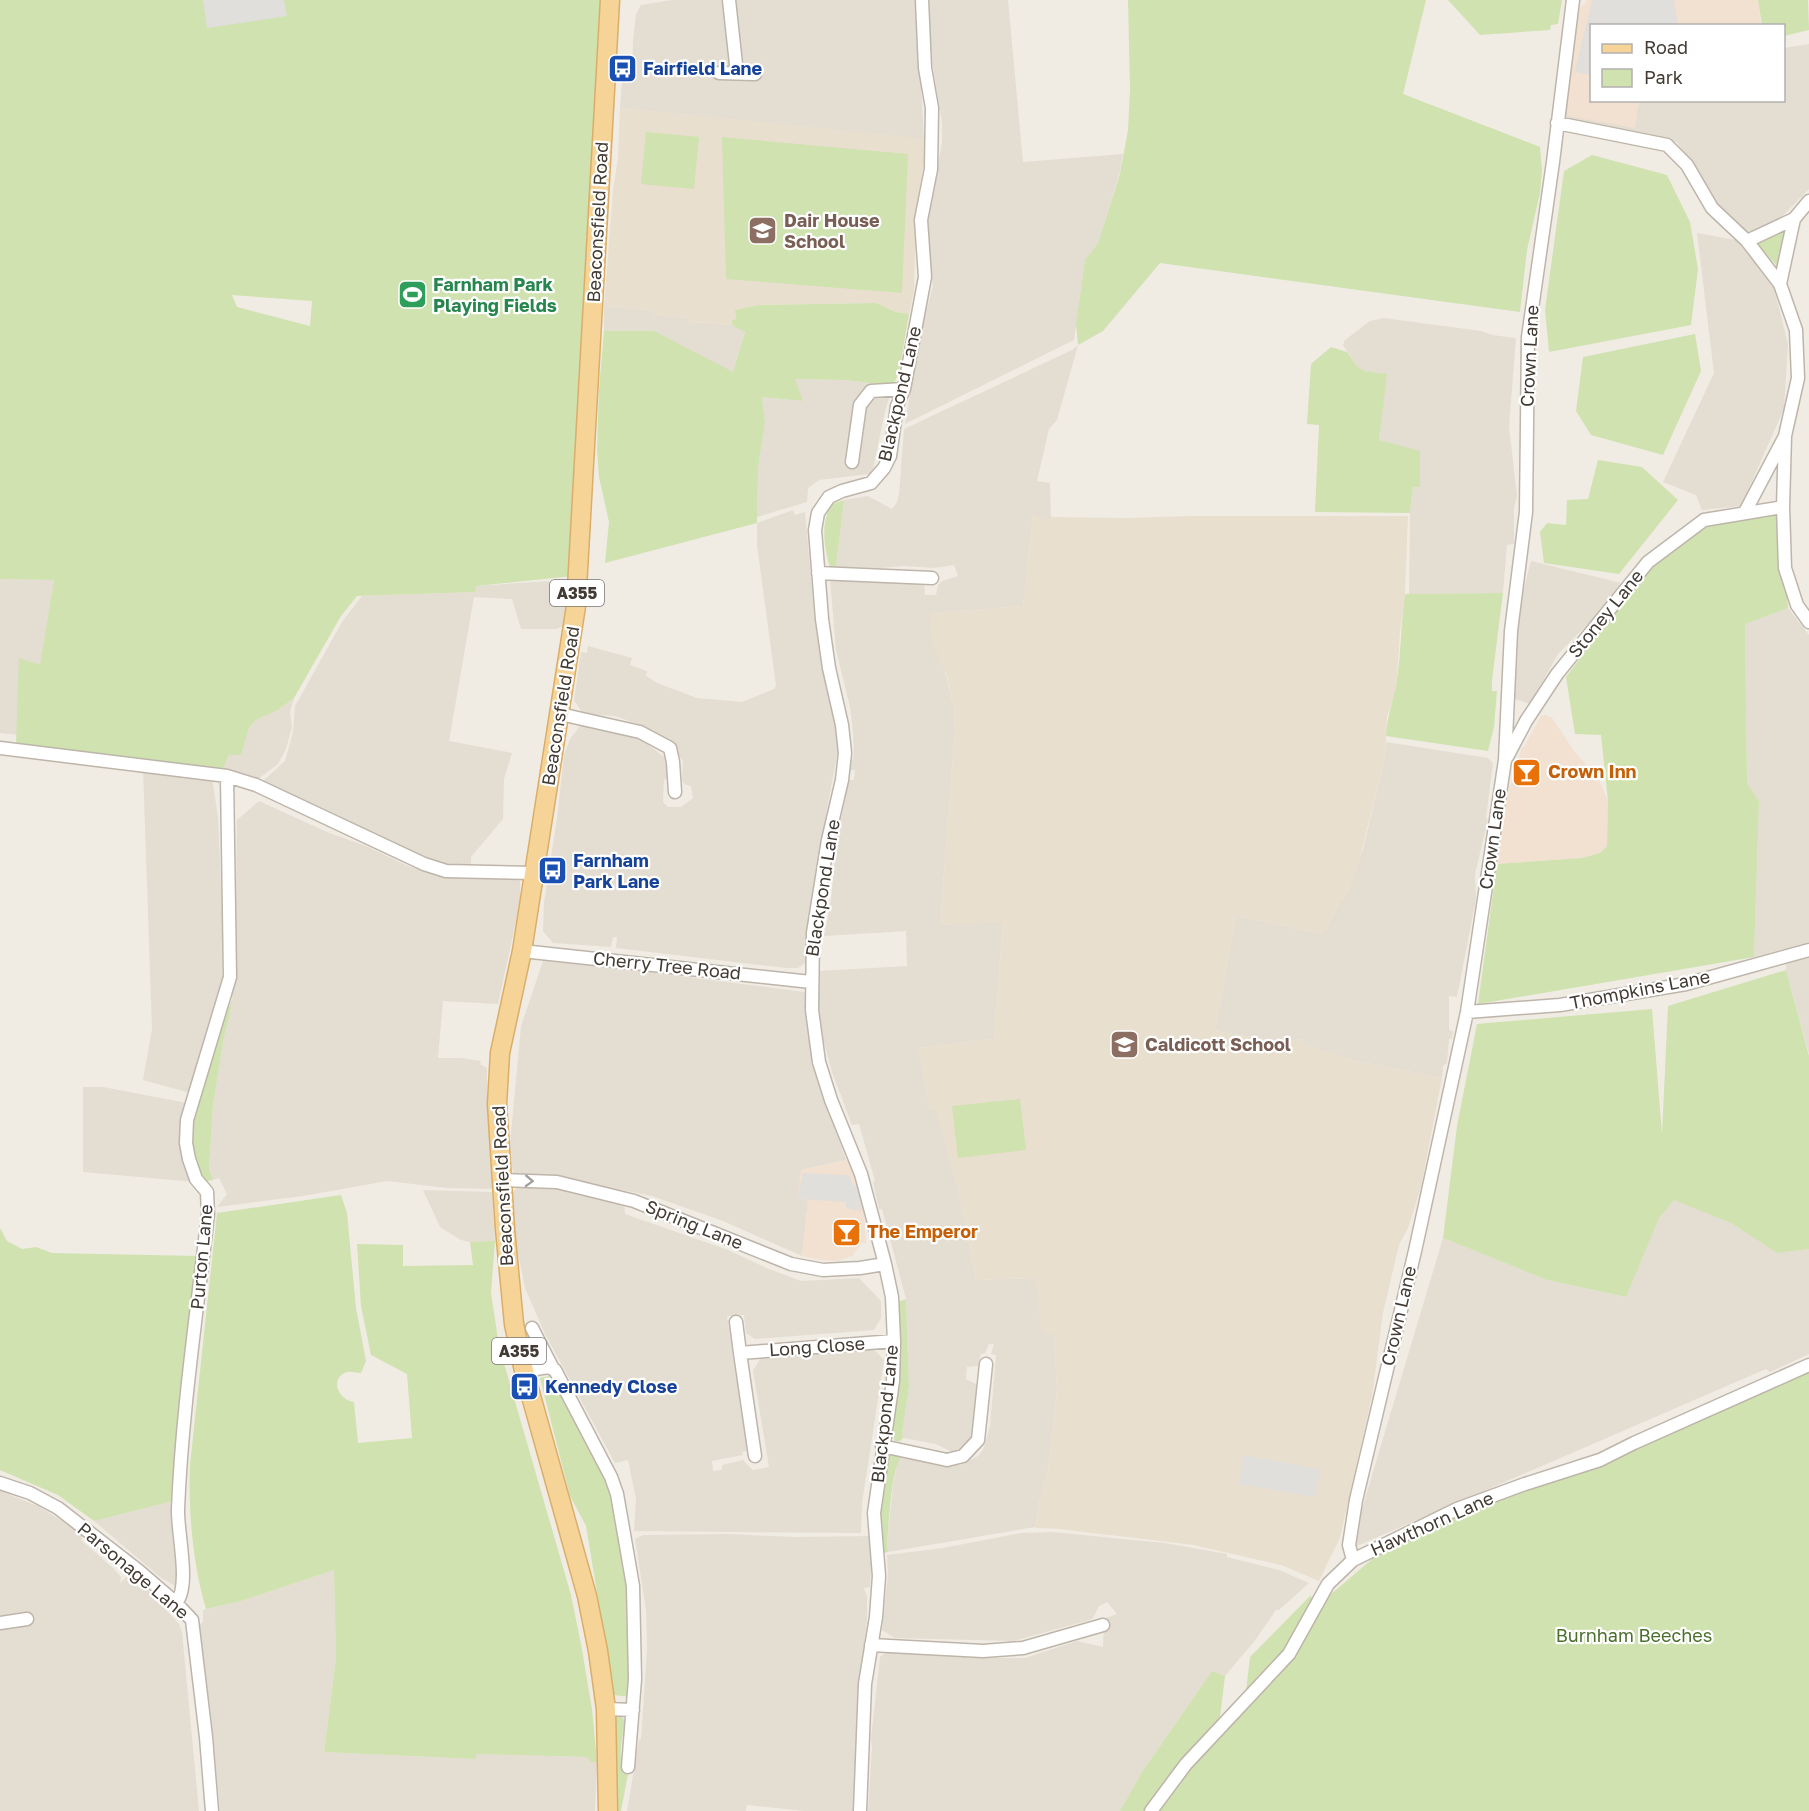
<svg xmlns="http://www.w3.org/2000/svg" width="1809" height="1811" viewBox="0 0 1809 1811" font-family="'Golos Text',sans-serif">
  <rect width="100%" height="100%" fill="#f0ece4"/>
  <path fill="#e4ddd2" d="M672,0h247v52l5,87 -304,-31 2,-27 3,-3h7l1,-37 3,-27 5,-9z
    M930,0h78l15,162 100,-8 -3,18 -22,71 -13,17 -11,80 -169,84 14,-86 14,-52 -7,-60 16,-83v-21l-12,-73z
    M1809,44v145l-37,38 -26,5 -25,-20 -44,-70 -115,-23 7,-54 23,35h192v-52z
    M1697,233l39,7 36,40 16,64 -4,65 -43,97 -39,4 -6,-15 -33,-13 51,-109z
    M604,306l51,5v4l33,3v4l44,3 13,6 -12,41 -15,-6 -114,-35z
    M1384,318l97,13 11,4 24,3 -7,89 8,69 -3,12v36l-7,1 -4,48 -94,1 1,-81 3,-26h7l-41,-47 7,-66 -22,-3 -7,-5 -14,-21 2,-5 25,-19z
    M1078,345l-21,75 -8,9 -12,52 13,2 1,36h-12l-6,-4 -10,91 -93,7 24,94 1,23 -15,195 63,-4 -9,118 -75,9 11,62 6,-1 23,83 17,88 60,-2 18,57 3,55 -9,80 -8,29 -5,28 -147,25 -1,-9 6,-58 5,-26 4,-4 48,10h11l17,-9 5,-6 7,-24 6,-71 -5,-1 3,-10h-5l-4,9 -4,1 -3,12 -11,1 -1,12 10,5 2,7 -5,46 -11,13 -10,2 -16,-8 -33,-6 -1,-4 7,-47 -3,-88 -24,-90h-3l-6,-27 2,-1 -16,-57 -7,1 -20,-53 -11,-40 -3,-34 1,-27 88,-5 -1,-35 -82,5 7,-36 6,-61 12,-59h5l1,-10h-5l4,-17 -1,-21 -3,-25 -14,-57 -6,-71 94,4 1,12h11l2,-10 4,-4 16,-5 -4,-11 -20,3 -30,-2 -24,2 -44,-1 8,-67 24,-4 24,13 5,-7 2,-8 5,-65 168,-79z
    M794,379l52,1 47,6 -8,25 -12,58 -4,5 -50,6 -11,8 -1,14 -50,15 1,-49 7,-46 -3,-25 40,4z
    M793,510l2,5 10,-3 8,88 24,108 2,36 -14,76 -19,142 -8,6h-12l-170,-20 1,-11h-4l-2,10 -58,-4 -10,-12 1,-28 13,-85 7,-63 6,-16 10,-13 29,4 25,7 8,3 26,20 1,17 -5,3 -1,22 5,5h13l12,-9 -2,-12 -7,-2 -2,-4 1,-19 -11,-13 -10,-10 -22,-13 -25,-9 -32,-2 -9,-14 7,-48 6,1 1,-7 44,12 -2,7 17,6 -1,5 11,7 40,15 45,4 32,-13 2,-3 -19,-141v-22z
    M1531,561l90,22 -31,39 -32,32 -28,50 -18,-6 -1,-60z
    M0,579l54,1 -25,156 -29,-3z
    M566,580l1,45 -11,4h-35l-9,-30 -38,-2 -25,144 63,12 -8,26 -1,40 -32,38v9l-34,-3 -21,-6 -76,-41 -77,-35 22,-20 8,-29 2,-26 47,-84 20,-26 113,-4v-6z
    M1788,608l21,27v307l-55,15 5,-156 -12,-18 -2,-159z
    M294,698l-4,14 2,15 -6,22 -8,15 -20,15 -35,-10 6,-14 12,-1 8,-26 7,-8 22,-10z
    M1386,742l102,16 5,5 -7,55 2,2 -13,54 1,25 -19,98 -8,-1v34l4,1 -1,8h-3l-2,24 -4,3 -1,12 -90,-18 -51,-17 1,-4 -21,3 -66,-11 21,-115 86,18 26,-44 15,-41 22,-93z
    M143,769l69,9 6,39 4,96v92l-32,88 -47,-13 9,-51z
    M259,801l68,31 39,14 42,20 18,6 91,6 3,3v22l-22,101 -55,-3 -5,57h23l20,3 -1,3 7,4v43l7,78 -47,-1 -60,-7 -84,15 -86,11 10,-13 -8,-16 -6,2 -4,-11 4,-64 11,-68 5,-18 4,-22h-3l6,-27 -3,-76 3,-2 1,-72z
    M1809,954v100l-23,-84v-9z
    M543,961l56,5 198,25 7,1 4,4 7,74 31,90 -45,10 7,31 -6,55 -79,-35 -71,-25 -110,-22 -29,2v-7h-3v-25l11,-118z
    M83,1087h20l84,16 -8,34 16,45 -112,-10z
    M535,1183l89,18 1,13 103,36 41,19 32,12 58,-3 22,23v17l-7,12 -119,9 -9,-6 -2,-18 -17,1 20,135 -5,1 1,3 -31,6 1,10 9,-1v-5l21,-5 10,10 16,-3 -16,-96 9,-15 111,-8 11,12 -22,143 -1,30 -227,-2 2,-32 -8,-39 -13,3 -70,-129 -20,-46 -10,-49 -3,-46 8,-8z
    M423,1190l69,2 3,49 -25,1 -9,-2 -21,-13z
    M1674,1199l57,24 46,30 32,-4v105l-39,18 -4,-3 -416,180 93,-311 104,42 78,17 34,-79z
    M0,1491l38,15 45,28 -2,6 32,28 8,9 -1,6 9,-9 6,6 -4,5 16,4 32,35 3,8 17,179h-199z
    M173,1501l-1,16 7,66 -4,3 -15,-9 -66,-56z
    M1052,1532l113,11 62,11v3l52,13 30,13 -30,27h-3l-20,29 -31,37 -13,-5 -70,101 -22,39h-252l4,-64 -1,-8 9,-82 7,-5 99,6h39l52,-17 26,6 1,-25 2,-4 11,-4 -10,-12 -8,4 -6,12 -3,2 -77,21 -118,-3 -13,-8 6,-56 -1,-19 56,-7 77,-15z
    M728,1534l66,3 79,-1 -3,51 -6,1 3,8v25l-8,64 -4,126h-51l-57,-6 -1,6h-119l12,-71 2,-1 6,-90 -1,-39 -11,-71 8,-4z
    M334,1570l2,86 -12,96 152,7v-5l113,3 1,4 7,1 -2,49h-375l-9,-97 -12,-89 4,-3v-12l38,-9z"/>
  <path fill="#f2e0d0" d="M1586,0h172l3,25 -169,1v74l50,1 -3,1 -4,26 -68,-12 3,-49 10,-60 5,-3z
    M1545,715l7,3 22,33 24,27 10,23 -1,45 -7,7 -18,5 -85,6 5,-35 -1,-7 6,-26 15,-49h2l17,-31z
    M853,1159l3,10 8,41 2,33h-4l-10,13 -14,5 -17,-1 -19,-4 6,-55 -11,-2 4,-29z"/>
  <path fill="#e9dfcf" d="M620,108l308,31 -12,69 -2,84 -5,22 -13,-2 -20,-9 -117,2 -24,5 1,9 -4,1v5l-44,-3 -1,-4 -33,-3v-4l-50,-5 9,-116 5,-32z
    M1033,515l6,1 1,3h10l1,-2 76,1 62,-2h219l-3,78 -5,39 -3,44 -2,16 -8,24 -2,39 -28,114 -9,20 -26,44 -86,-18 -21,115 66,11 21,-3v4l50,17 90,18 -21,109 -13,41 -9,17 -16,68 -11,83 -32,142 -21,43 -38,-16 -88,-20 -134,-16 -24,-1 5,-29 8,-29 9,-80 -3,-55 -13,-2 -5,-55 -60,2 -17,-88 -23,-82h-6l-11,-62 75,-9 9,-117 -63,3 15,-195 -1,-23 -8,-34 -14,-31 -2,-29 93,-7z"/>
  <path fill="#cfe2af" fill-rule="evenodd" d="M0,0h606l-33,576 -97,10 -1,6 -118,4 -16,20 -47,82 -16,12 -22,10 -7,8 -8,27h-12l-6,14 -207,-24 3,-87 21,7 14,-85 -54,-1zM232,295l80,6 -2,25 -73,-19z
    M1128,0h298l-23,94 137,53 2,23 -2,23 -13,57 -7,62 -360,-49 -57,68 -25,14 -2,-21 9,-64 13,-17 22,-69 8,-44 2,-41z
    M1448,0h114l-4,24 -7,1 -1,5 -70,5z
    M1758,0h50l1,30 -25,6v-10l-22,-1z
    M646,132l53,5 -5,52 -53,-5z
    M722,137l186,17 -6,139 -176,-14z
    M1592,155l75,20 23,47 8,47 -7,56 -142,27 -4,-42 19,-139z
    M1787,229l-8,39 -25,-27z
    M876,303l20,9 13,2 -10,58 -6,14 -47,-6 -51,-1 8,22 -41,-4 3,25 -7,46 -1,55 -152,40 4,-41 -10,-45 -2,-26 2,-62 5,-58h50l79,41 12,-40 -13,-7v-5l4,-1 -1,-9 24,-5z
    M1695,334l6,37 -38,84 -72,-20 -15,-24 7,-54z
    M1331,347l16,5 10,14 7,5 23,3 -8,66 41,11v36h-7l-3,26 -95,-1 4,-87 -12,-1 4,-60z
    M1598,460l44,7 36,33 -59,74 -75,-11 -4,-31 7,-9 19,2 1,-25 21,-1z
    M844,500l-8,67 -6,1c-6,-22 -10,-45 2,-64z
    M1779,511l9,97 -43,16 2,159 12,18 -5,156 -276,47 19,-140 85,-6 18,-5 7,-7 1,-45 -7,-66 -26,-1 -9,-57 82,-108 59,-43z
    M1503,593l-11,87v11h5l-3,36 -6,24 -102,-15c1,-21 8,-36 11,-56 4,-29 4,-57 8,-86z
    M1786,970l23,86v193l-32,4 -46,-30 -57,-23 -15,18 -33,79 -79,-17 -104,-42 14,-112 20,-102 175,-15 10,125 6,-128z
    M233,997l-4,22 -5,18 -11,68 -4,64 4,11 -11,2 -14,-42 5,-25 22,-72z
    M1020,1099l6,51 -68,8 -6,-52z
    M341,1195l6,18 9,95 10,53 -5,12c-4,0 -10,-2 -14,-1 -18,6 -9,28 7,30l4,41 54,-5 -5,-64 -36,-19 -10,-49 -4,-62 46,1v21l70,-1 -3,-23 25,-1 -4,52 8,53 72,249 10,49 11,65 5,53h-7l-2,-5 -112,-3v5l-152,-7 12,-95 -2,-87 -93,31 -35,8c-13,-44 -18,-98 -16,-144l27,-252z
    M0,1228l7,13 15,8 14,-2 16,6 147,3 -9,55 -17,190 -79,20 -36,-26 -58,-25z
    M906,1299l3,88 -7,47 1,4 -3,3h-5l-4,-12 7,-127z
    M1809,1371v440h-651l43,-58 94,-99 35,-59 47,-40 82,-42z
    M553,1375l51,99 17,64 9,85v74l-16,-2 -28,-169 -16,-30 -30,-118z
    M894,1453l8,2c-11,13 -13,69 -15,88l1,9 -6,1c-7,-31 1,-65 5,-95z
    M1311,1595l1,7 -24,45 -42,44 4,-34z
    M1212,1671l13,5 -5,41 -35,40 -38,54h-27l22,-39z
    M616,1717h6l3,4c-2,16 -10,41 3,53l-7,37h-6l-3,-88z"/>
  <path fill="#e1dfdc" d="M203,0h81l3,16 -80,12z
    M1592,0h82l4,25 -86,1 -1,49 -16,-3z
    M803,1173l46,2 4,10h5l4,26 -16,-3v-6l-49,-3z
    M1243,1455l77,14 -5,28 -77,-13z"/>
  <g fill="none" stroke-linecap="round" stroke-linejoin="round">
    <defs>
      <path id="street" d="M729,0l8,73
        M719,73l36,1
        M1557,123l110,22 20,20 25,43 35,33 33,43 16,46 2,48 -13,58 -2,71 2,61 12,37 12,17
        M1747,241l47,-22
        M1780,284l14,-65 15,-18
        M852,462l8,-57 11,-14 33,-2
        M1745,512l39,-74
        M818,573l114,5
        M560,714l80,18 30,16 3,14 2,30
        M0,748l227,28 29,9 168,79 22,7 88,2
        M1507,757l19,-36 31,-47 91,-112 56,-42 79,-13
        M522,951l289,31
        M1467,1012l93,-7 126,-21 123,-34
        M501,1180l56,2 77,19 157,63 32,6 37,-2 25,-4
        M736,1322l4,31 154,-12
        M532,1328l20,39
        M740,1353l15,103
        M524,1371l24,-4 7,3 56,107 6,17 7,40 9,52 2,93 -7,88
        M882,1446l65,14 16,-4 15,-16 8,-76
        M0,1483l30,10 28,15 81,63 37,32 16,17 14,117 6,74
        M1353,1560l-4,-15 7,-45 59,-249 52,-239 38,-252 6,-129 15,-119 2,-175 25,-175 20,-162
        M176,1603c15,-17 1,-71 2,-94 4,-98 19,-197 30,-295l-1,-22 -11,-13 -7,-20 -3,-16 1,-23 43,-143 -3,-201
        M0,1623l27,-4
        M871,1645l112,6 40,-3 80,-23
        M606,1709l27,1
        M860,1811l5,-127 11,-67 3,-41 -5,-63 19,-132 1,-40 -2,-44 -7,-33 -24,-90 -30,-74 -12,-38 -7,-52 1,-77 15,-93 14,-60 3,-27 -3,-28 -13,-57 -7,-49 -7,-89 3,-17 11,-16 13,-6 29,-8 13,-15 6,-12 7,-50 7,-17 21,-112 -4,-57 10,-51 1,-61 -7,-40 -3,-68
        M1151,1811l35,-47 103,-110 39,-70 25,-24 104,-51 68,-25 75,-24 34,-17 175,-78"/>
      <path id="primary" d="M608,1811l-2,-102 -8,-58 -11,-55 -63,-225 -10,-47 -9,-95 -8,-125 3,-51 22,-102 54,-345 34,-606"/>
    </defs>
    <use href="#street" stroke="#beb5aa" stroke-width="15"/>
    <use href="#primary" stroke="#daae69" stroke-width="21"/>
    <use href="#street" stroke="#fff" stroke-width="12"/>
    <use href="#primary" stroke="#f6d397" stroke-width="18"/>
  </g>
  <defs><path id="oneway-chevron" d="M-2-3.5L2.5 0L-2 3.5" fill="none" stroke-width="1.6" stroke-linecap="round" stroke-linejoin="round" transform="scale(1.5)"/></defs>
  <use stroke="#a09d9a" href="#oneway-chevron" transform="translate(529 1181) rotate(2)"/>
  <defs>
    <symbol id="bus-square" viewBox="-11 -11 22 22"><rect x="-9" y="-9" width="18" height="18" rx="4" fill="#1a4fb4" stroke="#fff"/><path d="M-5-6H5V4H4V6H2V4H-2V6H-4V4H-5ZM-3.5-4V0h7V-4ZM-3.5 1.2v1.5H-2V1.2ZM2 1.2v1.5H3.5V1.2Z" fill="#fff"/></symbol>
    <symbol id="school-square" viewBox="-11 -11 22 22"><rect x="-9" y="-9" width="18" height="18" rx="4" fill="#8d6e63" stroke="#fff"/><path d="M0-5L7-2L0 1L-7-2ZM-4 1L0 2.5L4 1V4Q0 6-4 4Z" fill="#fff"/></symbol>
    <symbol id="stadium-square" viewBox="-11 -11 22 22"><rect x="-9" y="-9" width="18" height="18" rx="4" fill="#2e9e5b" stroke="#fff"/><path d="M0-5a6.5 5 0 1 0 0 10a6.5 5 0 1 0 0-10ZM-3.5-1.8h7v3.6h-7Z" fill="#fff"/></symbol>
    <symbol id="bar-square" viewBox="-11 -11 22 22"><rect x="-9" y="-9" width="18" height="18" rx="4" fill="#e8710a" stroke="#fff"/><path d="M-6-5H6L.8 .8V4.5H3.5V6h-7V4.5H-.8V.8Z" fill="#fff"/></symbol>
  </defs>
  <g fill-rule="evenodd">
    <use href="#bus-square" x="606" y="52" width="33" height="33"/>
    <use href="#school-square" x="746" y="214" width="33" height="33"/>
    <use href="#stadium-square" x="396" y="278" width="33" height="33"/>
    <use href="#bar-square" x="1510" y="756" width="33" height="33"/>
    <use href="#bus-square" x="536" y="854" width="33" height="33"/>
    <use href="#school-square" x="1108" y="1028" width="33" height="33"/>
    <use href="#bar-square" x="830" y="1216" width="33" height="33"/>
    <use href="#bus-square" x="508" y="1370" width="33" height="33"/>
  </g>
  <g text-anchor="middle" stroke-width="4.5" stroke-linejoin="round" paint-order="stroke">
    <g fill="#fff" stroke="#7b7671" stroke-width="1.5">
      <rect x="550" y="580" width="54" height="26" rx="4.5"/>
      <rect x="492" y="1338" width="54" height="26" rx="4.5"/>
    </g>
    <g font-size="16" font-weight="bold" fill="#423b34">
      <text x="577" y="599">A355</text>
      <text x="519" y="1357">A355</text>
    </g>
    <g font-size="18" font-weight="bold" fill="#164399" stroke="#fff" text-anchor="start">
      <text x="643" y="75">Fairfield Lane</text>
      <text x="573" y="867">Farnham<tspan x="573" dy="21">Park Lane</tspan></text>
      <text x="545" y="1393">Kennedy Close</text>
    </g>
    <g font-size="18" font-weight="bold" fill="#785e54" stroke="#fff" text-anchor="start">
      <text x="784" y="227">Dair House<tspan x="784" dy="21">School</tspan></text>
      <text x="1145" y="1051">Caldicott School</text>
    </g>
    <g font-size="18" fill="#423b34" stroke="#fff">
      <text transform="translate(598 222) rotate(-87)" y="6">Beaconsfield Road</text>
      <text transform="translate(1530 356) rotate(-87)" y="6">Crown Lane</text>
      <text transform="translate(900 394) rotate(-77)" y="6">Blackpond Lane</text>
      <text transform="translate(1606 614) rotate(-51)" y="6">Stoney Lane</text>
      <text transform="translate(561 706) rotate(-81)" y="6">Beaconsfield Road</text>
      <text transform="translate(1493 839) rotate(-82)" y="6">Crown Lane</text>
      <text transform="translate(823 888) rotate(-81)" y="6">Blackpond Lane</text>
      <text transform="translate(667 966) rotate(6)" y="6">Cherry Tree Road</text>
      <text transform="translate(1640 990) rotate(-11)" y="6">Thompkins Lane</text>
      <text transform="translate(503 1186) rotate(-93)" y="6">Beaconsfield Road</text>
      <text transform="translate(694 1225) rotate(22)" y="6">Spring Lane</text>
      <text transform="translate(202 1257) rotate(-85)" y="6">Purton Lane</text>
      <text transform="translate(1399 1316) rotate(-77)" y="6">Crown Lane</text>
      <text transform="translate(817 1347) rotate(-4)" y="6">Long Close</text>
      <text transform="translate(885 1414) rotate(-84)" y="6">Blackpond Lane</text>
      <text transform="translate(1432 1524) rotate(-24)" y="6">Hawthorn Lane</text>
      <text transform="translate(133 1571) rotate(40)" y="6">Parsonage Lane</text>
    </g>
    <g font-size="18" font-weight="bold" fill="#27864d" stroke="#fff" text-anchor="start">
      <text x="433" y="291">Farnham Park<tspan x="433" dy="21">Playing Fields</tspan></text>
    </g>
    <g font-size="18" font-weight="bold" fill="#c56008" stroke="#fff" text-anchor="start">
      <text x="1548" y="778">Crown Inn</text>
      <text x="867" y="1238">The Emperor</text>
    </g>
    <g font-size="18" fill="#4b6f2d" stroke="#fff">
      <text x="1634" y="1642">Burnham Beeches</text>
    </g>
  </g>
  <rect x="1590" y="24" width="195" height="78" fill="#ffffff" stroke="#b3b1ae" stroke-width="1.5"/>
  <rect x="1602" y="44" width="30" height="9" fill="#f6d397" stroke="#b3b1ae" stroke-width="1.5"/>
  <text x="1644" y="54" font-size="18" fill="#423b34">Road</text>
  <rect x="1602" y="69" width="30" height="18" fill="#cfe2af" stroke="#b3b1ae" stroke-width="1.5"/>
  <text x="1644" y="84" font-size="18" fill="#423b34">Park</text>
</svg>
